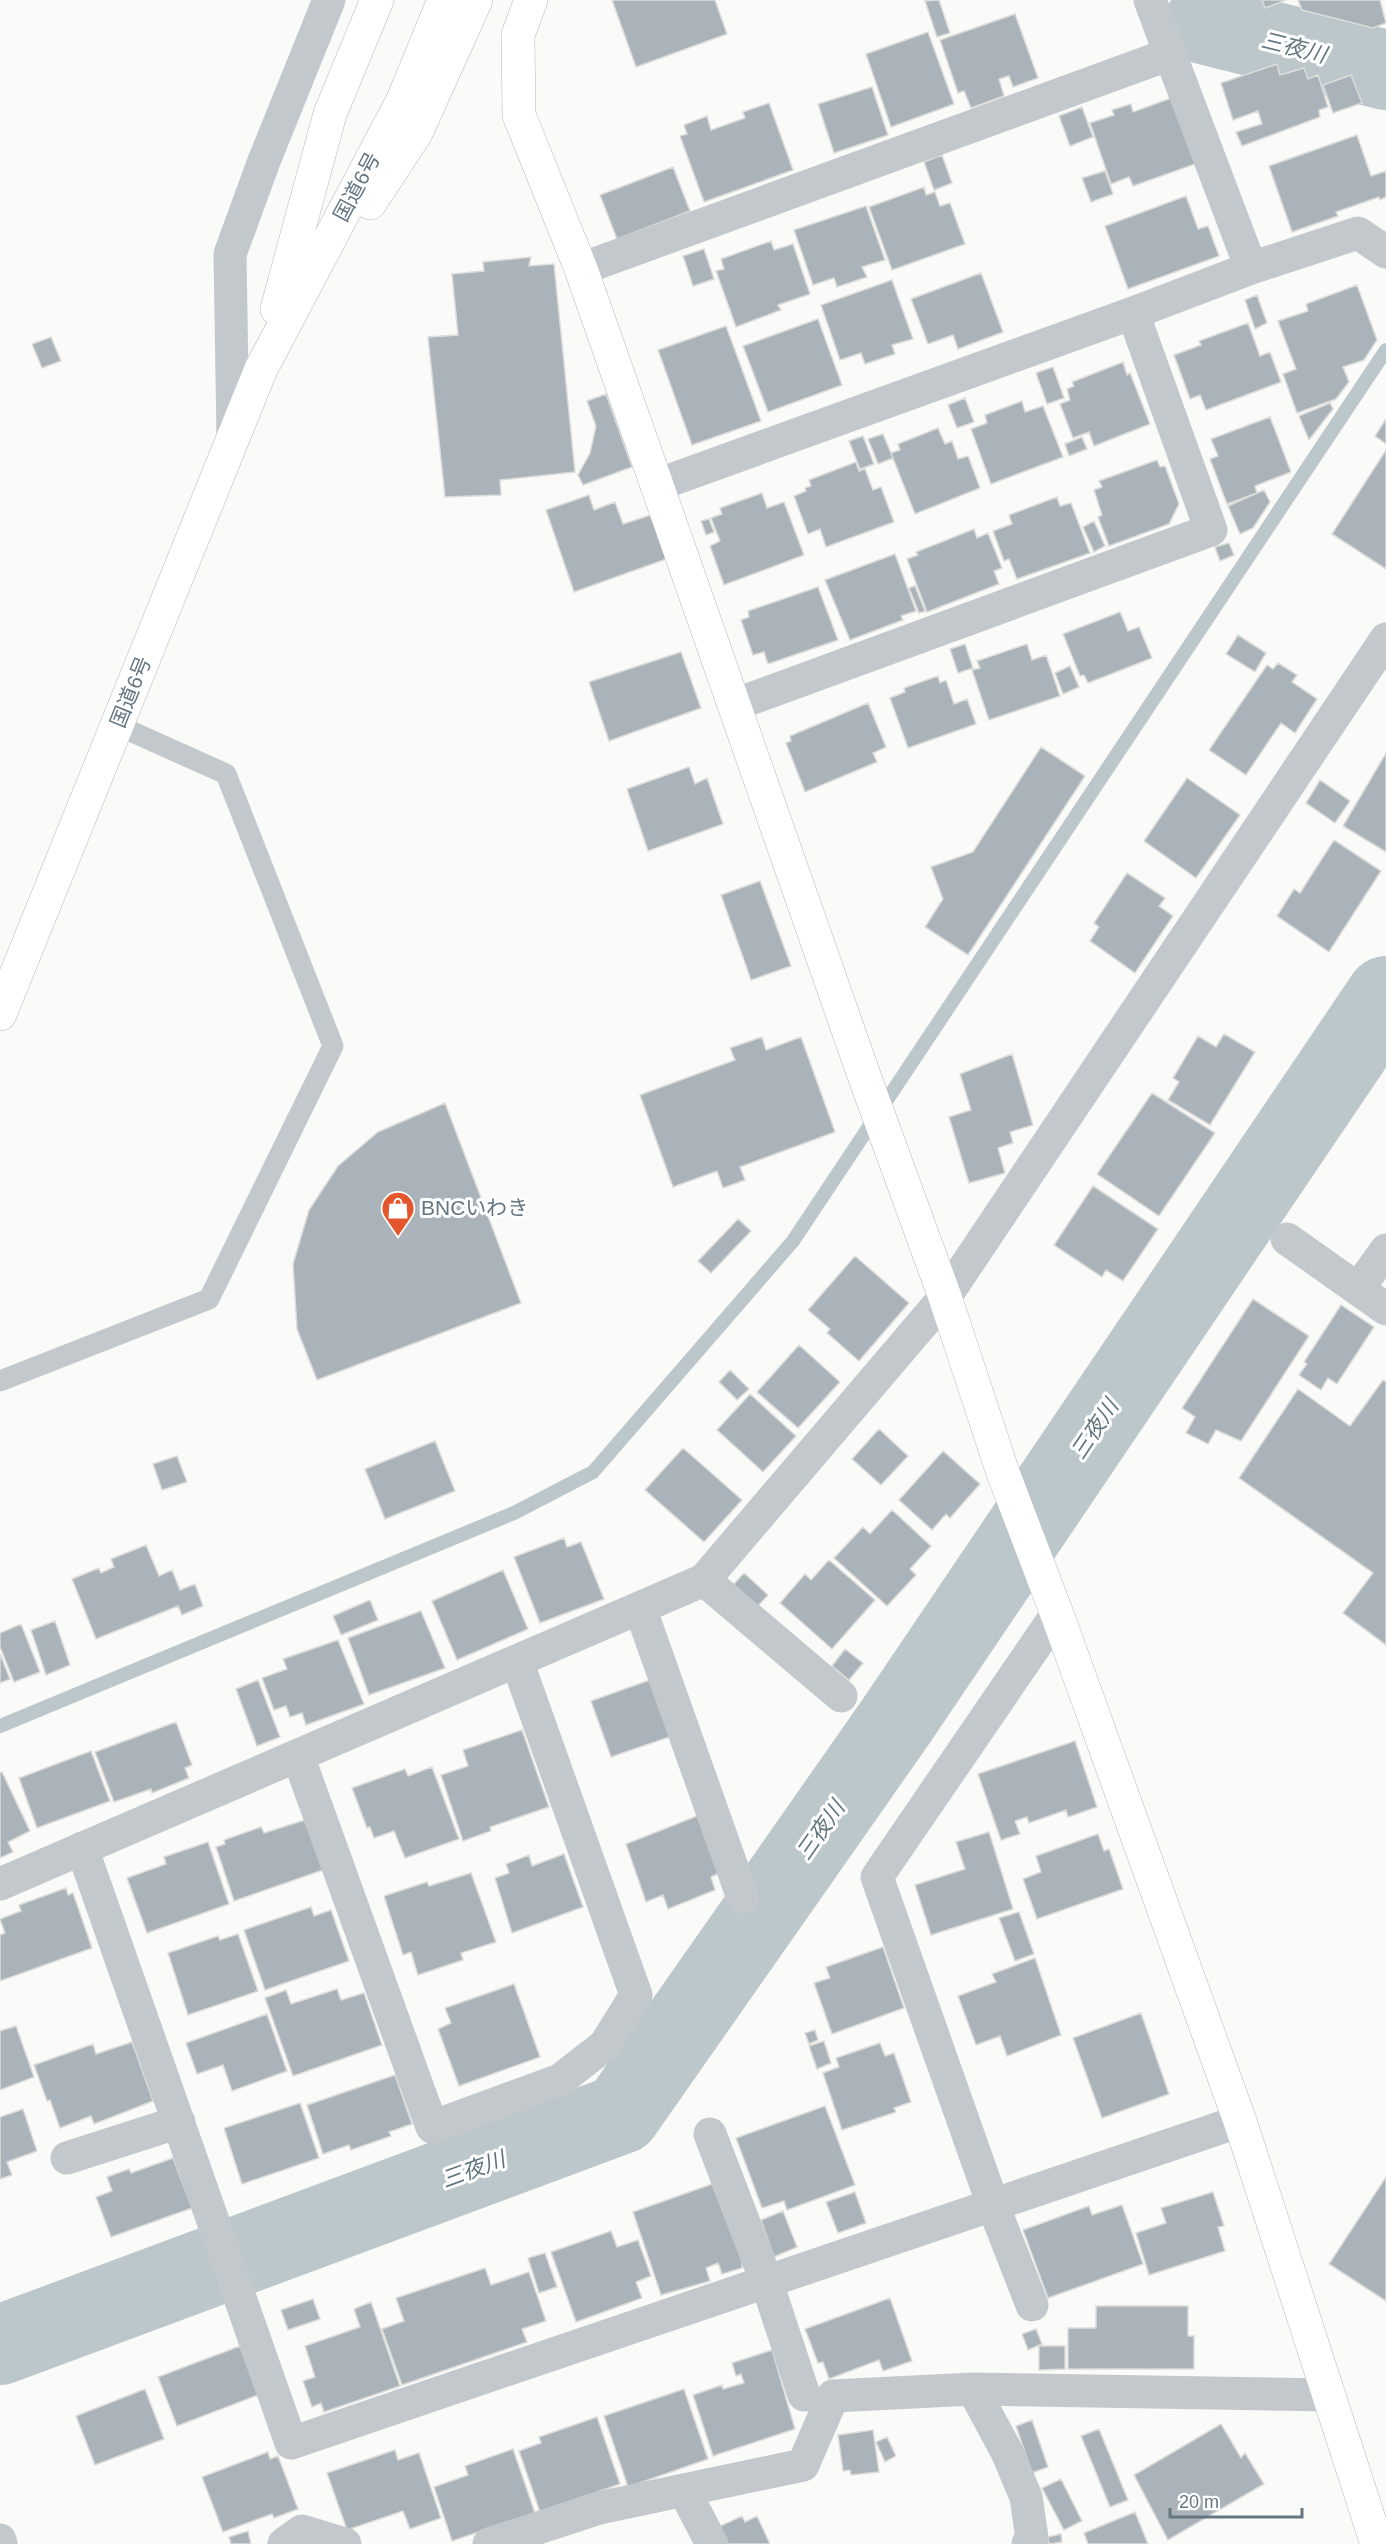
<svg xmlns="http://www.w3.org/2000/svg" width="1386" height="2544" viewBox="0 0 1386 2544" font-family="Helvetica,'Noto Sans JP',sans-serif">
  <rect width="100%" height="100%" fill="#fafaf8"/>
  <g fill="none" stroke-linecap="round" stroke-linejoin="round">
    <path stroke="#bbc7cb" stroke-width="14" d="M0,1726l514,-213 79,-41 200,-231 593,-891"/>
    <path stroke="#bbc7cb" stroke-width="80" d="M1203,24l183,46
      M0,2345l621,-231 276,-394 489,-724"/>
  </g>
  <path fill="#aab3b9" stroke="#dcdcda" stroke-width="1.5" d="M612,0h103l12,34 -91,33z
    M939,0l11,33 -13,4 -12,-36z
    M1262,0h24l-21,8z
    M1298,0h82l6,23 -13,5 -71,-18z
    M1015,14l23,64 -25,9 -4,-11 -10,3 5,17 -33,12 -7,-17 -6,2 -18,-53z
    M928,32l26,72 -63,23 -25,-73z
    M1277,64l3,11 24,-7 4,11 10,-4 10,32 -9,3 1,7 -78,29 -6,-14 26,-8 -4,-13 -25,9 -12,-37z
    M1351,75l11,28 -29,10 -10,-28z
    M872,87l16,48 -54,18 -16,-49z
    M1174,97l24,66 -65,23 -4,-9 -18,7 -21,-61 24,-8 -2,-5 19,-6 2,8z
    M769,103l24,67 -89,32 -24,-66 7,-2 -3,-9 23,-9 4,14 34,-12 -2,-6z
    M1082,107l11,30 -23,9 -11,-30z
    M1357,135l14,41 15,-5v26l-6,3 -1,-3 -43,15 2,4 -46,16 -23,-66z
    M942,155l10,28 -18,7 -10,-28z
    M673,167l17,44 -73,28 -17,-44z
    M1105,171l8,23 -22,8 -9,-24z
    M924,187l2,8 9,-3 5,14 10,-3 15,41 -73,26 -23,-63z
    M1186,196l12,33 10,-3 11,30 -91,33 -23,-63z
    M866,206l19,54 -23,7 5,10 -30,10 -3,-9 -21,7 -19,-55z
    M771,241l3,9 19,-6 17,50 -32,11 3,5 -45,17 -20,-56 8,-2 -3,-10z
    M704,249l10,30 -21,7 -10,-30z
    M531,257l-2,9 25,-2 21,208 -75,8 1,15 -56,2 -17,-160 30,-2 -6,-61 32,-3 -1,-9z
    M981,273l22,59 -45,17 -5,-14 -25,9 -17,-45z
    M892,280l21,59 -21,6 3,9 -30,10 -4,-11 -21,7 -19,-55z
    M1357,285l20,55 -13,20 -21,7 6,15 -13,17 -39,14 -14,-39 13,-5 -18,-48 30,-10 -2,-7z
    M1257,295l10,28 -12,6 -10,-29z
    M818,319l24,66 -74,27 -25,-66z
    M1248,323l12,33 10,-4 11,30 -75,28 -6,-15 -10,4 -16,-44 27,-10 -2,-4z
    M726,326l35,95 -69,24 -34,-95z
    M51,337l10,24 -19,7 -10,-24z
    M1123,362l4,13 3,-2 20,51 -56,22 -5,-14 -16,6 -13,-34 10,-4 -3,-11 7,-3 -2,-4z
    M1053,367l11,31 -17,6 -11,-31z
    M606,394l26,73 -49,18 -5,-10 12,-22 6,-27 -9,-25z
    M965,398l9,24 -17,6 -9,-23z
    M1022,401l3,11 18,-6 20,51 -72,27 -20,-55 16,-6 -2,-8z
    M1330,403l3,6 -24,31 -10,-24z
    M1270,417l21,55 -36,14 2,7 -30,11 -17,-45 8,-3 -7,-17z
    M1386,419v25l-11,-8z
    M938,428l7,16 7,-3 6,18 10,-3 12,32 -65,26 -24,-61 9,-3 -2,-6z
    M883,434l10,24 -15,6 -10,-25z
    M863,436l11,28 -14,5 -11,-28z
    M1082,437l5,12 -18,7 -4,-12z
    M1386,450v119l-54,-35z
    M1157,460l3,7 5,-1 14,38 -10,20 -60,22 -11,-29 4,-2 -8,-25 8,-3 -3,-6z
    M856,462l3,9 6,-2 8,21 8,-3 13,35 -68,25 -6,-18 -12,5 -14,-38 12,-5 -1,-3 6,-2 -2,-6z
    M1264,490l6,12 -17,26 -13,6 -12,-28z
    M762,493l5,15 17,-6 20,53 -80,30 -14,-39 10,-5 -9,-23 11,-4 -2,-6z
    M589,495l5,15 21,-8 8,22 31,-10 15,44 -95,34 -28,-82z
    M1057,497l3,9 11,-3 19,50 -73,26 -8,-20 -5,2 -11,-30 19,-7 -3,-9z
    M709,519l5,13 -8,3 -5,-14z
    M1094,521l11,25 -11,6 -11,-25z
    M974,529l3,9 11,-5 14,35 -8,3 5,13 -72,28 -20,-53 11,-4 -2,-3z
    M1229,543l5,12 -14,6 -5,-14z
    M895,554l21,57 -15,5 2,4 -53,20 -25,-60z
    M915,586l10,25 -6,2 -10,-25z
    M818,587l20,53 -70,24 -4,-12 -11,3 -12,-35 8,-3 -1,-6z
    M1120,612l8,19 11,-4 13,31 -64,25 -4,-8 -4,1 -17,-42z
    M1238,635l28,18 -11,19 -29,-18z
    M965,644l8,24 -15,5 -8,-24z
    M1027,644l5,16 14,-5 14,41 -71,24 -17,-50 8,-2 -3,-7z
    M681,652l20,56 -92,33 -20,-59z
    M1278,663l19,12 -5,7 25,17 -22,34 -14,-10 -35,52 -37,-25 58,-85 6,4z
    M1070,666l9,21 -16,7 -8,-21z
    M938,676l2,7 6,-3 8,24 13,-5 9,25 -68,24 -18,-50 15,-6 -1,-4z
    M868,703l18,44 -13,6 4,9 -72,30 -19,-49 5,-2 -1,-5z
    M1041,747l44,29 -117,179 -43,-28 18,-28 -12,-32 42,-15z
    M1386,753v99l-43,-26z
    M689,767l6,17 12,-6 16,46 -75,27 -21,-62z
    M1187,778l53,37 -44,63 -52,-37z
    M1320,780l30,21 -15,22 -29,-20z
    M1334,840l47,31 -52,81 -52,-36 17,-27 6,4z
    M1127,873l38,25 -6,8 14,10 -38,57 -45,-32 9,-14 -5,-4z
    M760,881l31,85 -40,14 -30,-85z
    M1224,1034l31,18 -45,73 -42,-25 11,-18 -6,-4 25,-42 18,11z
    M762,1037l4,13 35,-13 34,95 -95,35 5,13 -22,8 -6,-17 -44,16 -33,-92 95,-35 -5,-12z
    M1012,1054l21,71 -23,7 3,11 -15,5 7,25 -36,10 -20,-66 22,-7 -11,-36z
    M1152,1093l63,40 -56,83 -62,-42z
    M445,1103l76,200 -204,77 -20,-51 -4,-65 16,-54 29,-44 40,-34z
    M1093,1186l65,43 -35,52 -17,-11 -4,7 -48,-32z
    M738,1219l13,12 -40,42 -13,-12z
    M855,1256l54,47 -50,58 -32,-28 3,-4 -22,-19z
    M1253,1299l56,37 -68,105 -25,-11 -8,14 -22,-11 9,-16 -13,-9z
    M1341,1305l33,22 -37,57 -9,-6 -7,12 -22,-15 8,-11 -3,-2z
    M799,1345l41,37 -42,46 -41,-36z
    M730,1370l19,19 -12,11 -18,-18z
    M1383,1380l3,2v263l-43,-32 30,-40 -134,-95 59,-89 52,37z
    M750,1394l46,42 -33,36 -46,-42z
    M879,1429l29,27 -27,29 -29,-26z
    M435,1441l20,50 -70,28 -20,-50z
    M683,1448l59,52 -38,42 -59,-52z
    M943,1451l37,33 -30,34 -4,-4 -14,16 -33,-30z
    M177,1456l10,26 -25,8 -9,-26z
    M892,1510l39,36 -21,23 6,6 -29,31 -53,-48 29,-31 7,7z
    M564,1538l3,9 14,-5 23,57 -64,24 -26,-66z
    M146,1545l13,31 13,-6 8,20 15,-6 8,22 -21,9 -4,-9 -82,33 -24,-60 27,-11 2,5 13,-6 -3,-8z
    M829,1560l46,40 -43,49 -52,-46 25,-29 6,6z
    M503,1570l25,59 -71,31 -25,-59z
    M744,1573l24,22 -10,11 -25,-21z
    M370,1600l8,20 -37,15 -8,-19z
    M421,1611l24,57 -76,27 -21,-57z
    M55,1621l15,44 -24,10 -15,-45z
    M21,1624l19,48 -26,10 -14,-35v-14z
    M338,1640l26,64 -58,21 -4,-12 -12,4 -4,-11 -12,4 -12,-32 25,-9 -4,-10z
    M845,1649l18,14 -14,17 -17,-14z
    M0,1654l10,25 -10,4z
    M658,1677l20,57 -67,23 -20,-56z
    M258,1680l22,57 -23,9 -21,-57z
    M176,1722l16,43 -7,3 4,10 -37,15 -1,-4 -37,13 -19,-50z
    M522,1730l27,77 -59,20 1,4 -28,10 -22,-66 27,-9 -5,-16z
    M1075,1741l22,66 -29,10 -2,-7 -37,13 -2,-6 -12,4 5,13 -19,6 -23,-66z
    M91,1751l19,50 -73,27 -18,-50z
    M432,1767l27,72 -54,19 -11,-27 -20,7 -4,-11 -3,1 -15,-40 53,-19 3,7z
    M2,1772l28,59 -22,11 5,10 -13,6v-85z
    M702,1814l22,57 -13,6 4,13 -47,19 -5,-14 -17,7 -20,-58z
    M305,1820l18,50 -89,31 -18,-54 9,-3 -1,-4 37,-13 3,6z
    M989,1832l24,77 -82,26 -16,-50 50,-16 -9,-27z
    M1098,1834l6,17 5,-2 14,40 -86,30 -14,-40 18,-7 -5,-16z
    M208,1842l21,62 -82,29 -20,-55 39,-14 -2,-7z
    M564,1854l19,53 -71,26 -17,-55 14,-5 -3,-9 23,-9 3,11z
    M471,1873l25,69 -35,11 2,7 -45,15 -7,-23 -8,3 -19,-59 43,-14 2,4z
    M66,1888l2,7 5,-2 19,55 -92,33v-46l5,-2 -5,-14 21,-8 -2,-6z
    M311,1907l3,9 17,-6 18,51 -84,29 -21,-60z
    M1019,1912l15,42 -19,7 -16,-43z
    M238,1934l20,57 -70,24 -20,-62 50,-17 2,4z
    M883,1947l21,61 -72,26 -18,-51 16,-5 -4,-11z
    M1035,1958l26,77 -54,21 -7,-20 -24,9 -18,-49 38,-14 -4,-8z
    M514,1984l26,73 -81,29 -21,-57 13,-6 -6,-15z
    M337,1989l4,11 23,-7 18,52 -89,31 -28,-78 21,-8 5,14z
    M1141,2013l28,81 -67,24 -29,-80z
    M267,2014l20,57 -55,20 -9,-26 -26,9 -11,-31z
    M16,2026l18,51 -34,13v-59z
    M815,2030l3,10 -9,4 -4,-11z
    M824,2041l7,22 -14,6 -8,-23z
    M132,2042l21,59 -59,23 -3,-8 -31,12 -10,-28 -3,1 -13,-36 59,-21 3,10z
    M880,2043l5,13 9,-3 17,49 -17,6 2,4 -54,18 -19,-57 16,-6 -3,-9z
    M395,2075l17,49 -23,8 2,4 -40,14 -2,-5 -26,9 -16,-49z
    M300,2103l19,55 -77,26 -18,-56z
    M825,2106l30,79 -68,25 -3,-9 -22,7 -26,-70z
    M23,2109l14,42 -30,11 5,13 -12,4v-62z
    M173,2158l19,50 -81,29 -15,-40 16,-6 -5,-14 22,-8 2,4z
    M1386,2177v124l-57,-37z
    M712,2184l30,76v8l-20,6 -4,-11 -12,5 4,13 -49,14 -28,-83z
    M855,2192l11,31 -28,10 -12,-31z
    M1213,2192l11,34 -6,1 7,24 -76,24 -13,-42 30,-10 -5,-15z
    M1122,2205l21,59 -95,34 -25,-68 66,-24 3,9z
    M783,2211l14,36 -23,10 -13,-37z
    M611,2231l6,16 21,-7 13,36 -15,6 6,16 -66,24 -25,-70z
    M545,2253l12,34 -18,6 -11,-35z
    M485,2268l6,17 38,-13 17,49 -24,8 5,13 -125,43 -20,-56 22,-8 -8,-23z
    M890,2298l22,63 -29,10 -4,-11 -50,19 -6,-17 -5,1 -13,-34z
    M313,2299l7,20 -32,11 -7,-20z
    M371,2302l29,84 -76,26 -3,-9 -9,4 -9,-26 12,-4 -10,-31 55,-19 -6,-18z
    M1096,2306h92v30h6v33h-126v-41h28z
    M1036,2329l6,15 -14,6 -6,-16z
    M240,2346l18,49 -81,31 -19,-49z
    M1039,2346h26v23l-26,1z
    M772,2350l23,79 -82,27 -20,-61 29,-10 1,4 21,-6 -3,-9 -5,2 -4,-13z
    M145,2389l19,50 -69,26 -19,-49z
    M684,2389l24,70 -80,28 -24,-71z
    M597,2417l23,67 -80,28 -21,-61 22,-8 -2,-6z
    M1032,2420l16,47 -16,6 -16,-47z
    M1221,2424l20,34 4,-5 19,31 -96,56 -34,-65z
    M1099,2429l29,71 -18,7 -29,-71z
    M873,2430l6,42 -28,3 -1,-5 -7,1 -5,-36z
    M887,2437l9,19 -11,6 -9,-20z
    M513,2449l22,64 -83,28 -18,-54 34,-12 -3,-9z
    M395,2450l3,10 21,-7 22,65 -31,11 -7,-18 -56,19 -20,-57z
    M268,2452l2,7 8,-3 20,53 -24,9 -2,-4 -49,18 -21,-55z
    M1061,2479l21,42 -18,9 -22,-42z
    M1135,2512l13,32h-60l-4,-11z
    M742,2516l3,6 12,-6 13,28h-49l-7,-15z
    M248,2531l3,13h-20l-2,-7z
    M1061,2534l1,8 -13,2 -1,-7z"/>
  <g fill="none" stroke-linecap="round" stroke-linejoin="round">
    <defs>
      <path id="secondary" d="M531,0l-13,35 1,80 62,154 284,809 80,219 57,173 55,144 183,507 137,423"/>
      <path id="highway" d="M370,203l46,-70 60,-133
        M277,309l53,-195 47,-114
        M0,1014l261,-645 142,-269 41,-100"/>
    </defs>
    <use href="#secondary" stroke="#b3babf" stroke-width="34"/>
    <use href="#highway" stroke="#b4b9bd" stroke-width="34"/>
    <path stroke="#c3c8cc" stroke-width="21" d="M0,1381l209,-82 124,-253 -107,-272 -109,-49"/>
    <path stroke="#c3c8cc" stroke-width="33" d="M1150,0l20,54
      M581,269l589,-215 81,214
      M233,437l-3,-183 34,-93 65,-161
      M657,485l476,-172 118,-45 107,-35 28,19
      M734,705l477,-175 -78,-217
      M1287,1239l99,70
      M1358,1289l28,-39
      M704,1580l137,116
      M640,1608l103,290
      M298,1756l134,371 128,-47 45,-35 31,-50 -119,-334
      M82,1848l209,595 949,-322
      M0,1884l704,-304 241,-283 441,-658
      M710,2134l57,149 37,112
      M67,2158l112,-36
      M1032,2305l-39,-100 -116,-328 180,-263
      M973,2389l34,63 19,45 6,41 -4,6
      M684,2490l28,54
      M0,2540l1,4
      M284,2544l18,-13 43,13
      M489,2544l110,-36 204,-43 30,-69 140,-7 356,6"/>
    <use href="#secondary" stroke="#fff" stroke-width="33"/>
    <use href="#highway" stroke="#fff" stroke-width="33"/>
  </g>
  <defs>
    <symbol id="shop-pin" viewBox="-11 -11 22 30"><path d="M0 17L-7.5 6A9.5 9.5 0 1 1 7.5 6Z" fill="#e4572e" stroke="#fff"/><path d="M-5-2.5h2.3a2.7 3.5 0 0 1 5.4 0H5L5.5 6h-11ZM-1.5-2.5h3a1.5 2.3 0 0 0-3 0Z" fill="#fff"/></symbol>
  </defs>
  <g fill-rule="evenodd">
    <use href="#shop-pin" x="379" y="1189" width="38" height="52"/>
  </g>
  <g text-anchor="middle" stroke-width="6" stroke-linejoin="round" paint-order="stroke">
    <g font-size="21" fill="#657683" stroke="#fff">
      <text transform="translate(357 187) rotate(-62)" y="7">国道6号</text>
      <text transform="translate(131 692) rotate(-68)" y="7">国道6号</text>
    </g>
    <g font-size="21" fill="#657683" stroke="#fff" text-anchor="start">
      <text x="421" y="1215">BNCいわき</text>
    </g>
    <g font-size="22" font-style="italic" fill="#60757c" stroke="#fff">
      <text transform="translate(1294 47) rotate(14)" y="8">三夜川</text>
      <text transform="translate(1094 1429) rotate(-56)" y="8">三夜川</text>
      <text transform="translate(820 1830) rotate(-55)" y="8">三夜川</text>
      <text transform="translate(473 2169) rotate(-20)" y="8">三夜川</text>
    </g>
  </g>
  <path d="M1170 2508v9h132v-9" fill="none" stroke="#657683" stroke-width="3"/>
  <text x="1179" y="2508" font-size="18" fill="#657683" stroke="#ffffff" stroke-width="4.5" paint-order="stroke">20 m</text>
</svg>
